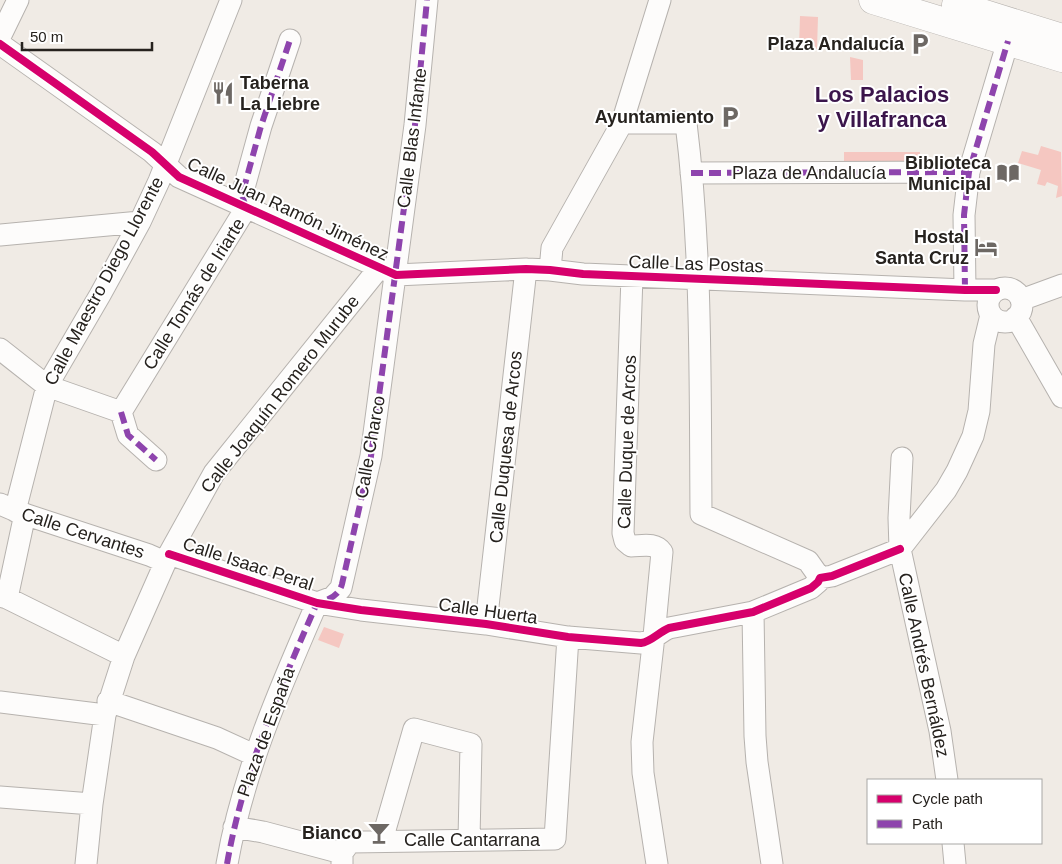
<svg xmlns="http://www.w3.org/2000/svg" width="1062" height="864" viewBox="0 0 1062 864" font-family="Helvetica,sans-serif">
  <rect width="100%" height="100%" fill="#f0ebe5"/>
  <path fill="#f5c7c1" d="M800,16l18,1 -1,32 -18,-1z
    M850,57l13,3v20h-12z
    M1041,146l20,6 1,44 -6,2 2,-12 -11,-4 -2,4 -8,-2 4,-14 -23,-7 4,-12 16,4z
    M844,152h76v13l-76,-1z
    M324,627l20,7 -5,14 -21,-8z"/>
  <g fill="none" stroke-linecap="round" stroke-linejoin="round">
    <defs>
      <path id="street" d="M0,37l18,-37
        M0,44l152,108 27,25 217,98 130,-6 24,1 33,4 382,16h31
        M622,123h64c16,129 14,261 15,391l107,47 12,17
        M691,173l278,-1
        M0,235l140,-13
        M550,270l2,-22 70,-125 38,-123
        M632,276l-9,257 2,8 6,5c11,0 24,-4 31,6l-8,84 -12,106 1,31 14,91
        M988 305a17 17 0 1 1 34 0a17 17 0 1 1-34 0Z
        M965,290l-1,-75 5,-43 39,-131
        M1021,300l41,-15
        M1016,317l46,80
        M0,349l47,37 74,26 125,-204 -4,-13 19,-69 29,-86
        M121,412l7,23 28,25
        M902,458l-3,60 1,31 40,182 7,49
        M0,504l21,9 128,42 16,7
        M15,511l32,-125 53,-91 40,-73 19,-41 72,-181
        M900,549l46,-59 11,-19 16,-35 6,-25 5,-67 7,-29
        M169,554l148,49 44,7 125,14 82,13 73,6c10,-1 18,-11 28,-15l84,-16 58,-24 7,-6 2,-4 12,-2 68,-27
        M0,596l7,2 117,58
        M7,598l18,-84
        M317,603l16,-6 8,-9 30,-132 44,-331 12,-125
        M753,612l2,124 2,26 15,102
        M486,624l40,-355
        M108,701l109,37 37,17
        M0,702l105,13
        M0,797l92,7
        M234,827l29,5 79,21v11
        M382,840l32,-111 57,15 -2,96
        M953,843l2,21
        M342,853l8,-11 205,-3 13,-202
        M86,864l6,-60 13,-89 19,-59 45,-102 45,-81 165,-205
        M227,864c16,-92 53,-176 90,-261"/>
      <path id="secondary" d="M873,0l189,58
        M956,5l106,33"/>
    </defs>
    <use href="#street" stroke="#b6b2ae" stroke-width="23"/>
    <use href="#secondary" stroke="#b6b2ae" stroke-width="29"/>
    <use href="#street" stroke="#fdfcfb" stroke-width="21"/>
    <use href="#secondary" stroke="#fdfcfb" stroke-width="28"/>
    <path stroke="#8e44ad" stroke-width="6" stroke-dasharray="12 6" stroke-linecap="butt" d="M691,173l278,-1
      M246,208l-4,-13 19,-69 29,-86
      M965,290l-1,-75 5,-43 39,-131
      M121,412l7,23 28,25
      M227,864c16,-92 53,-176 90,-261 11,-3 22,-7 25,-19l29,-128 44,-331 12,-125"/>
    <defs>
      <path id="cycleway" d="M0,44l152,108 27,25 217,98 130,-6 24,1 33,4 382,16h31
        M169,554l148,49 44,7 125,14 82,13 73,6c10,-1 18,-11 28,-15l84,-16 58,-24 7,-6 2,-4 12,-2 68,-27"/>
    </defs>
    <use href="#cycleway" stroke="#fff" stroke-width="11"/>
    <use href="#cycleway" stroke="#d6006c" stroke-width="8"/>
  </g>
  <defs>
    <symbol id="parking-bare" viewBox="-9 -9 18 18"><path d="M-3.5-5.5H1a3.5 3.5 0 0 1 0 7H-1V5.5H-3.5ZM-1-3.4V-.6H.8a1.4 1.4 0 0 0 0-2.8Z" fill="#6d6864" stroke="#fff" stroke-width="2.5" paint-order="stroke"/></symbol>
    <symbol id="restaurant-bare" viewBox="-9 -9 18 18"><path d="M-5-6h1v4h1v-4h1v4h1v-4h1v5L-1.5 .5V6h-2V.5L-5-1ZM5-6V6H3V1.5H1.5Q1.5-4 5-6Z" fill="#6d6864" stroke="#fff" stroke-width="2.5" paint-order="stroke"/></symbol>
    <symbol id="library-bare" viewBox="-9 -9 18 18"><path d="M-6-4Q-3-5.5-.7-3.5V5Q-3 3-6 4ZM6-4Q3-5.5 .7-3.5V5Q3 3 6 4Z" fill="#6d6864" stroke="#fff" stroke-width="2.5" paint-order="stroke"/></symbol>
    <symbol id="hotel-bare" viewBox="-9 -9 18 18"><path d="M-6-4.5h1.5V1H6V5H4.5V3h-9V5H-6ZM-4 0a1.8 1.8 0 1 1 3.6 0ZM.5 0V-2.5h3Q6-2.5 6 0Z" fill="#6d6864" stroke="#fff" stroke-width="2.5" paint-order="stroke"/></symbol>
    <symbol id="bar-bare" viewBox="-9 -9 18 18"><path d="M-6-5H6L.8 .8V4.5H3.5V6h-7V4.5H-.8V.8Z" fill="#6d6864" stroke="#fff" stroke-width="2.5" paint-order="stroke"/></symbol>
  </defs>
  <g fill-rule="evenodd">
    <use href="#parking-bare" x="904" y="28" width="32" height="32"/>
    <use href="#restaurant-bare" x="207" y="77" width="32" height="32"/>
    <use href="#parking-bare" x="714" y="101" width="32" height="32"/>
    <use href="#library-bare" x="992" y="157" width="32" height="32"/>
    <use href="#hotel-bare" x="970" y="231" width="32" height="32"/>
    <use href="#bar-bare" x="363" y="817" width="32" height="32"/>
  </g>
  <g text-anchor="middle" stroke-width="4" stroke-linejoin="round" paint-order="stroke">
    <g font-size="18" font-weight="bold" fill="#26221e" stroke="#fff" text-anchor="end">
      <text x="904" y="50">Plaza Andalucía</text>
      <text x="240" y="89" text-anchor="start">Taberna<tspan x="240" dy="21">La Liebre</tspan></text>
      <text x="714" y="123">Ayuntamiento</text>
      <text x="991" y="169">Biblioteca<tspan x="991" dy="21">Municipal</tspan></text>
      <text x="969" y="243">Hostal<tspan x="969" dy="21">Santa Cruz</tspan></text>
      <text x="362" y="839">Bianco</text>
    </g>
    <g font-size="18" fill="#26221e" stroke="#fff">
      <text transform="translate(412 138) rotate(-83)" y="6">Calle Blas Infante</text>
      <text x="809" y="179">Plaza de Andalucía</text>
      <text transform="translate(288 209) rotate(25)" y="6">Calle Juan Ramón Jiménez</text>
      <text transform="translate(696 264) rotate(2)" y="6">Calle Las Postas</text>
      <text transform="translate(104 281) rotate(-62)" y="6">Calle Maestro Diego Llorente</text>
      <text transform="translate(194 294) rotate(-58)" y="6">Calle Tomás de Iriarte</text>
      <text transform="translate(280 394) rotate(-52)" y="6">Calle Joaquín Romero Murube</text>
      <text transform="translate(627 442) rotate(-88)" y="6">Calle Duque de Arcos</text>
      <text transform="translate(370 447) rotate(-80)" y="6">Calle Charco</text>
      <text transform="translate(506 447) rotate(-84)" y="6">Calle Duquesa de Arcos</text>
      <text transform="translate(83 533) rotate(18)" y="6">Calle Cervantes</text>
      <text transform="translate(248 564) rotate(18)" y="6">Calle Isaac Peral</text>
      <text transform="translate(488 611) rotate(8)" y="6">Calle Huerta</text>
      <text transform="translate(924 665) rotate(78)" y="6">Calle Andrés Bernáldez</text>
      <text transform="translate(266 732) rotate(-70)" y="6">Plaza de España</text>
      <text x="472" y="846">Calle Cantarrana</text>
    </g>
    <g font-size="22" font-weight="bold" fill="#3b154b" stroke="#fff">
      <text x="882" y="102">Los Palacios<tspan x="882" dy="25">y Villafranca</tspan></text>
    </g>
  </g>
  <rect x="867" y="779" width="175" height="65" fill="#ffffff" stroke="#a8a7a5"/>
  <rect x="877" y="795" width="25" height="8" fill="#d6006c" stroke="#a8a7a5"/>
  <text x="912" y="804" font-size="15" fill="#26221e">Cycle path</text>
  <rect x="877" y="820" width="25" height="8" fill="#8e44ad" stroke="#a8a7a5"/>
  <text x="912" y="829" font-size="15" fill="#26221e">Path</text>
  <path d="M22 42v8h130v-8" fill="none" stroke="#26221e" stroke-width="2.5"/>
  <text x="30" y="42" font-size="15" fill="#26221e" stroke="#ffffff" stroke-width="4" paint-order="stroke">50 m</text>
</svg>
